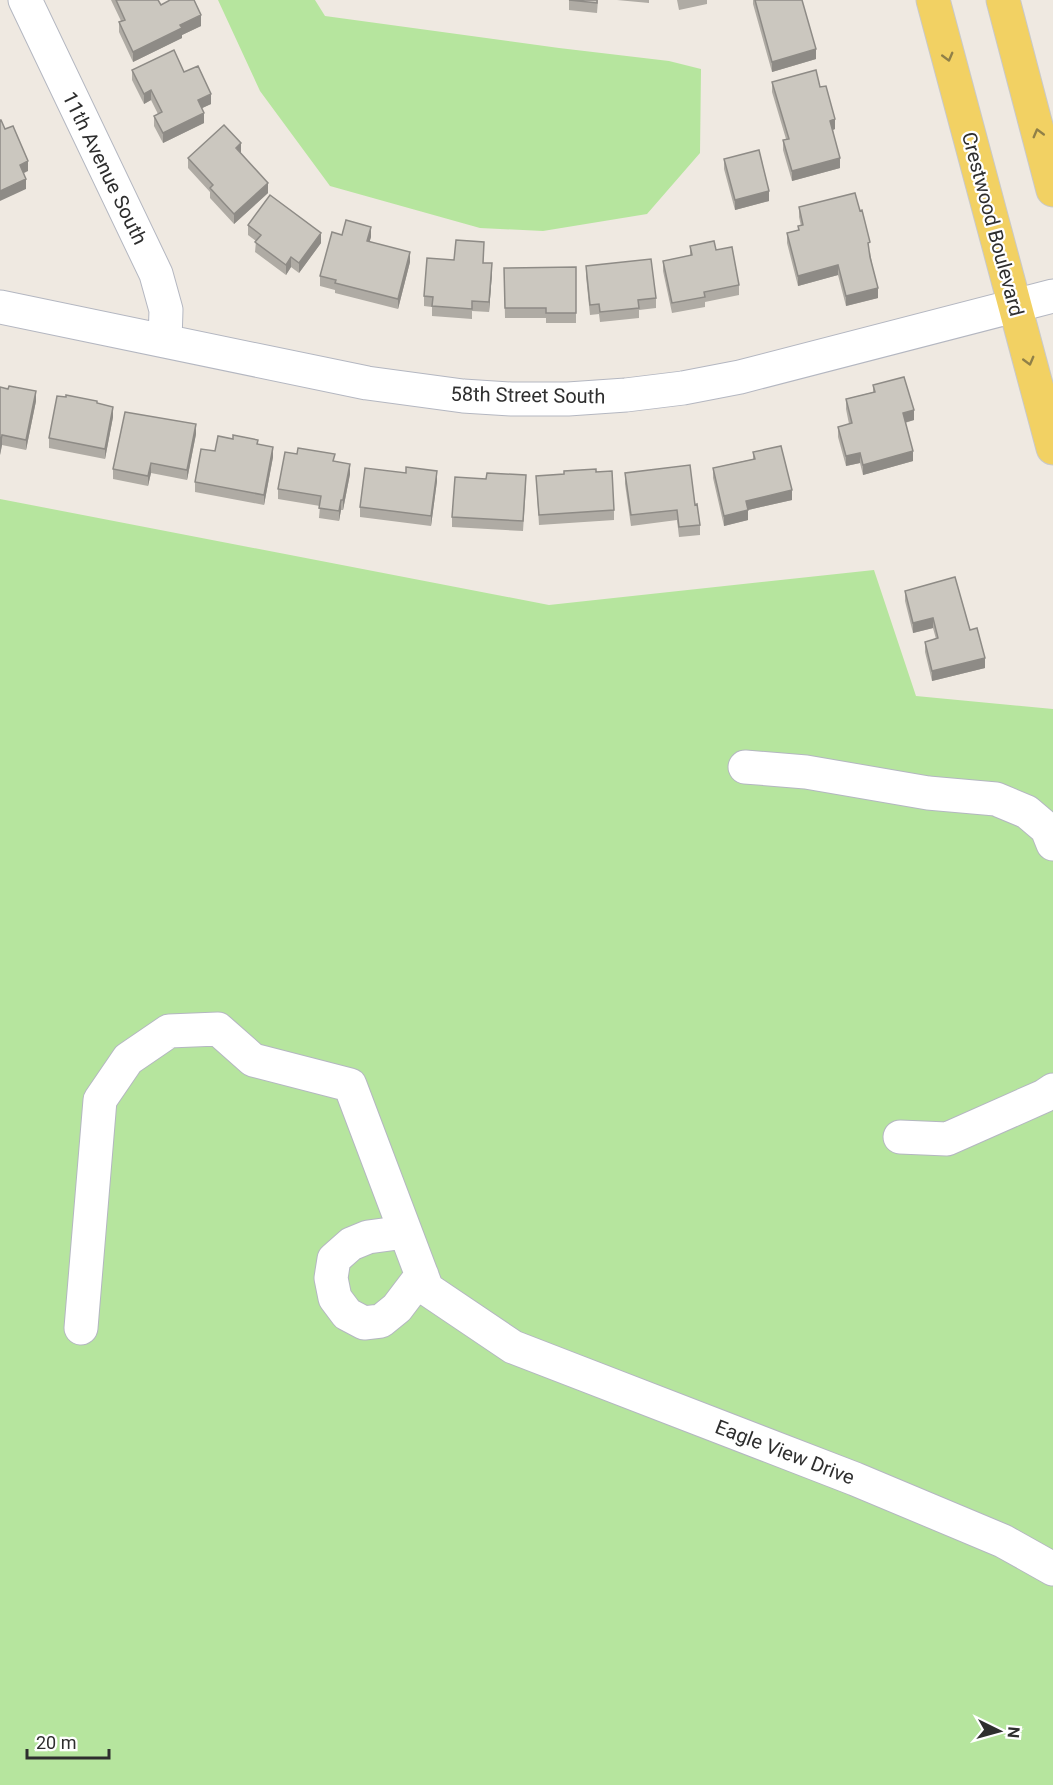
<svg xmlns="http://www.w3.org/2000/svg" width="1053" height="1785" viewBox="0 0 1053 1785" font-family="Roboto,sans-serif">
  <rect width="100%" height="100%" fill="#efe9e1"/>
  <path fill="#b6e59e" d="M218,0h97l10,16 234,32 110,13 32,8 -1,84 -53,61 -104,17 -63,-3 -150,-42 -70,-95z
    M0,499l549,106 325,-35 42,126 137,13v1076h-1053z"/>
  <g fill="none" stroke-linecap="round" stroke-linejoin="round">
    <defs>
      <path id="minor" d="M25,0l131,274 10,36 -1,31
        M0,307l367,76 96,13 48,3h57l58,-4 57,-7 57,-11 313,-81
        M745,767l61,5 122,21 68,6 31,13 20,17 6,15
        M900,1137l47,2 97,-43 9,-6
        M405,1232l-37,5 -17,7 -17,15 -3,19 4,20 12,16 17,9 17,-2 16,-13 25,-33
        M81,1328l19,-228 28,-41 41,-28 49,-2 35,31 97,25 77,204 86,58 342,132 148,62 50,28"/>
      <path id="major" d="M933,0l120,448
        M1003,0l50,190"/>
    </defs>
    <use href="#minor" stroke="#b4b7c1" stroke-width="35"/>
    <use href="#major" stroke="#c9c9c9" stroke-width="35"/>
    <use href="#minor" stroke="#fff" stroke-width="33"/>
    <use href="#major" stroke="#f2d163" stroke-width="33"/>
  </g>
  <path fill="#afaba4" d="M111,0h47l3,5 40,21 -19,9v3l-49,24 -14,-30v-10l2,-1z
    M569,0h29l-1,13 -28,-3z
    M617,0h32v3z
    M677,0h30v4l-28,6z
    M753,0h49l14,59 -44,13 -19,-68z
    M132,70l52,2 27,32 -9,4 2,15 -41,20 -9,-17v-10l4,-2 -7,-14 -7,4 -12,-24z
    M772,82l48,5 15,42 -2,1 7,38 -48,13 -9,-31v-10l3,-1 -14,-47z
    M241,153l27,40 -34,31 -24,-26v-6l-22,-24v-10z
    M724,159l45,42 -34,9 -11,-41z
    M799,207l71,45 8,46 -32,8 -8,-31 -40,11 -11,-43v-10l11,-3v-4h3l-2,-9z
    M248,225l73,18 -22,30 -8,-6 -5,8 -31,-23 1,-11 -8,-6z
    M342,235l29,2 -2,5 41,20 -12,47 -63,-16v-3l-15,-4v-10z
    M690,246l26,4 23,35v10l-34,7v5l-33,6 -9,-42v-10l27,-5z
    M484,252l-1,11 9,10 -3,39 -17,-1v8l-40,-3v-9l-8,-1v-10z
    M586,266l70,32v10l-17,2v8l-39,4 -1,-8 -9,1 -4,-39z
    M576,267v56h-30v-5h-41l-1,-50z
    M873,385l41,35 -9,3 8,38 -50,14 -3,-12 -14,3 -8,-29v-10l11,-3 -3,-15v-10l27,-7z
    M0,387l36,14 -10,49 -24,-5 -2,10z
    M97,403l16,14 -8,42 -56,-11v-10z
    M196,434l-9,46 -36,-7 -3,13 -35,-7v-10z
    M258,444l15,13 -9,48 -69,-13v-10l20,-31z
    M753,452l39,48 -44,10v10l-24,6 -11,-48v-10l40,-9z
    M335,461l15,13 -7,36h-2l-2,11 -20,-3 1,-12 -42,-7v-10z
    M596,472l18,38v10l-75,5 -3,-49z
    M625,473l70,32 5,20v10l-21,2 -2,-17 -46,6 -6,-42z
    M437,481l-6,45 -71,-9v-10z
    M526,485l-3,46 -71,-4v-10z
    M905,591l65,39 15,38 -53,13 -7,-29v-10l11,-3 -3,-11 -20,5 -8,-32z"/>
  <path fill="#8e8b86" d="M201,15v11l-19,9v3l-49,24v-10l47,-27z
    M816,49v10l-44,13v-10z
    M151,90v10l-7,4v-10z
    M211,94v10l-13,6v-10z
    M204,113v10l-41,20v-10z
    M835,119v10l-5,2v-10z
    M241,143v11l-5,-6z
    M840,158v10l-48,13v-10z
    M28,161v10l-8,4v-10z
    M26,179v10l-26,12v-10z
    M268,183v10l-34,31v-10z
    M769,191v10l-34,9v-10z
    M371,227v10l-4,14v-10z
    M321,233v10l-22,30v-10z
    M410,252v10l-12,47v-10z
    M291,257v10l-5,8v-10z
    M492,263v10l-3,39v-10z
    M838,265v10l-40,11v-10z
    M878,288v10l-32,8v-10z
    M36,391v10l-10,49v-10z
    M113,407v10l-8,42v-10z
    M914,410v10l-11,3v-10z
    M196,424v10l-9,46v-10z
    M2,435v10l-2,10v-10z
    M273,447v10l-9,48v-10z
    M913,451v10l-50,14v-10z
    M860,453v10l-14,3v-10z
    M151,463v10l-3,13v-10z
    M350,464v10l-7,36v-10z
    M437,471v10l-6,45v-10z
    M792,490v10l-44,10v10l-24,6v-10l22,-15z
    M341,500v10l-2,11v-10z
    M933,618v10l-20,5v-10z
    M985,658v10l-53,13v-10z"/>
  <path fill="#cbc7bf" stroke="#8e8b86" stroke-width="1.5" d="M116,0h42l3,5 9,-5h24l7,15 -21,10 2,3 -49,24 -14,-30 6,-2z
    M569,0h28v3z
    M755,0h47l14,49 -44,13z
    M174,50l10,22 14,-6 13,28 -13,6 6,13 -41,20 -9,-17 8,-4 -11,-22 -7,4 -12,-24z
    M816,70l4,17 6,-1 9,33 -5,2 10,37 -48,13 -9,-31 6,-1 -17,-57z
    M0,120h1l4,9 8,-3 15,35 -8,4 6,14 -26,12z
    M224,125l17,18 -5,5 32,35 -34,31 -24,-26 3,-3 -25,-27z
    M759,150l10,41 -34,9 -11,-41z
    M855,193l5,18 2,-1 8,32 -2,1 2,14 8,31 -32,8 -8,-31 -40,11 -11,-43 12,-3 -1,-4 5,-1 -4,-18z
    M270,195l51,38 -22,30 -8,-6 -5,8 -31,-23 6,-7 -13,-10z
    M346,220l25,7 -4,14 43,11 -12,47 -63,-16 1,-3 -16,-4 12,-44 10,3z
    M456,240l28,2 -1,21h9l-3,39 -17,-1v8l-40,-3 1,-9 -9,-1 3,-38 27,2z
    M714,241l2,9 16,-3 7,38 -35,7 1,5 -33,6 -9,-42 29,-6 -2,-9z
    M651,259l5,39 -18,2 1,8 -39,4 -1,-8 -9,1 -4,-39z
    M576,267v46h-30v-5h-41l-1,-40z
    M904,377l10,33 -11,3 10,38 -50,14 -3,-12 -14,3 -8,-29 14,-4 -6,-24 29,-7 -2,-7z
    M9,386l27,5 -10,49 -24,-5 -2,10v-58l8,2z
    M66,395l31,6v2l16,4 -8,42 -56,-11 8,-42 9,1z
    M125,412l71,12 -9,46 -36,-7 -3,13 -35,-7z
    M233,435l25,5 -1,4 16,3 -9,48 -69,-13 6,-33 14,2 3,-15 15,3z
    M781,446l11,44 -46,11 2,9 -24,6 -11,-48 42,-9 -2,-7z
    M298,448l37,6 -2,7 17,3 -7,36h-2l-2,11 -20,-3 2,-12 -43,-7 7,-37 12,2z
    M690,465l5,40 2,-1 3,21 -21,2 -2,-17 -46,5 -6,-42z
    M406,467l31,4 -6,45 -71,-9 5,-39 41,5z
    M596,469v3l16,-1 2,39 -75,5 -3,-39 28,-2v-3z
    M487,473l39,2 -3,46 -71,-4 3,-40 31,2z
    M955,577l15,53 7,-2 8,30 -53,13 -7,-29 13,-4 -5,-20 -20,5 -8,-32z"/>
  <defs><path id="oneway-chevron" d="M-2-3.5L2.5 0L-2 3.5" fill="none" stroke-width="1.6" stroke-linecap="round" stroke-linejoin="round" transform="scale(1.5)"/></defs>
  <g stroke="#908048">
    <use href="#oneway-chevron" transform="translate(948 57) rotate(75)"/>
    <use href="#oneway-chevron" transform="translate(1038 133) rotate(-105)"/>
    <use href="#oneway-chevron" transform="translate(1029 361) rotate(75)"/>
  </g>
  <g text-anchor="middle" stroke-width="4.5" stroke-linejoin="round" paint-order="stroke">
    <g font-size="20" fill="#2e2e2e" stroke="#fff">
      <text transform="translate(105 168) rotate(64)" y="7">11th Avenue South</text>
      <text transform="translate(993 224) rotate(75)" y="7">Crestwood Boulevard</text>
      <text transform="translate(528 395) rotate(1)" y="7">58th Street South</text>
      <text transform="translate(785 1452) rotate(21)" y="7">Eagle View Drive</text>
    </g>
  </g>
  <g transform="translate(999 1731) rotate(95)" stroke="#ffffff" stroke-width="4.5" paint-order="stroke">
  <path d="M0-4.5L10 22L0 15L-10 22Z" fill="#2e2e2e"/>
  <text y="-9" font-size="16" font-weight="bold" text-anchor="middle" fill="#2e2e2e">N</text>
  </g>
  <path d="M27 1749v9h82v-9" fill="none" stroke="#2e2e2e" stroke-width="3"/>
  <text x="36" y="1749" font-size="18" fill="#2e2e2e" stroke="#ffffff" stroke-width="4.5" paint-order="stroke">20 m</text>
</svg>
